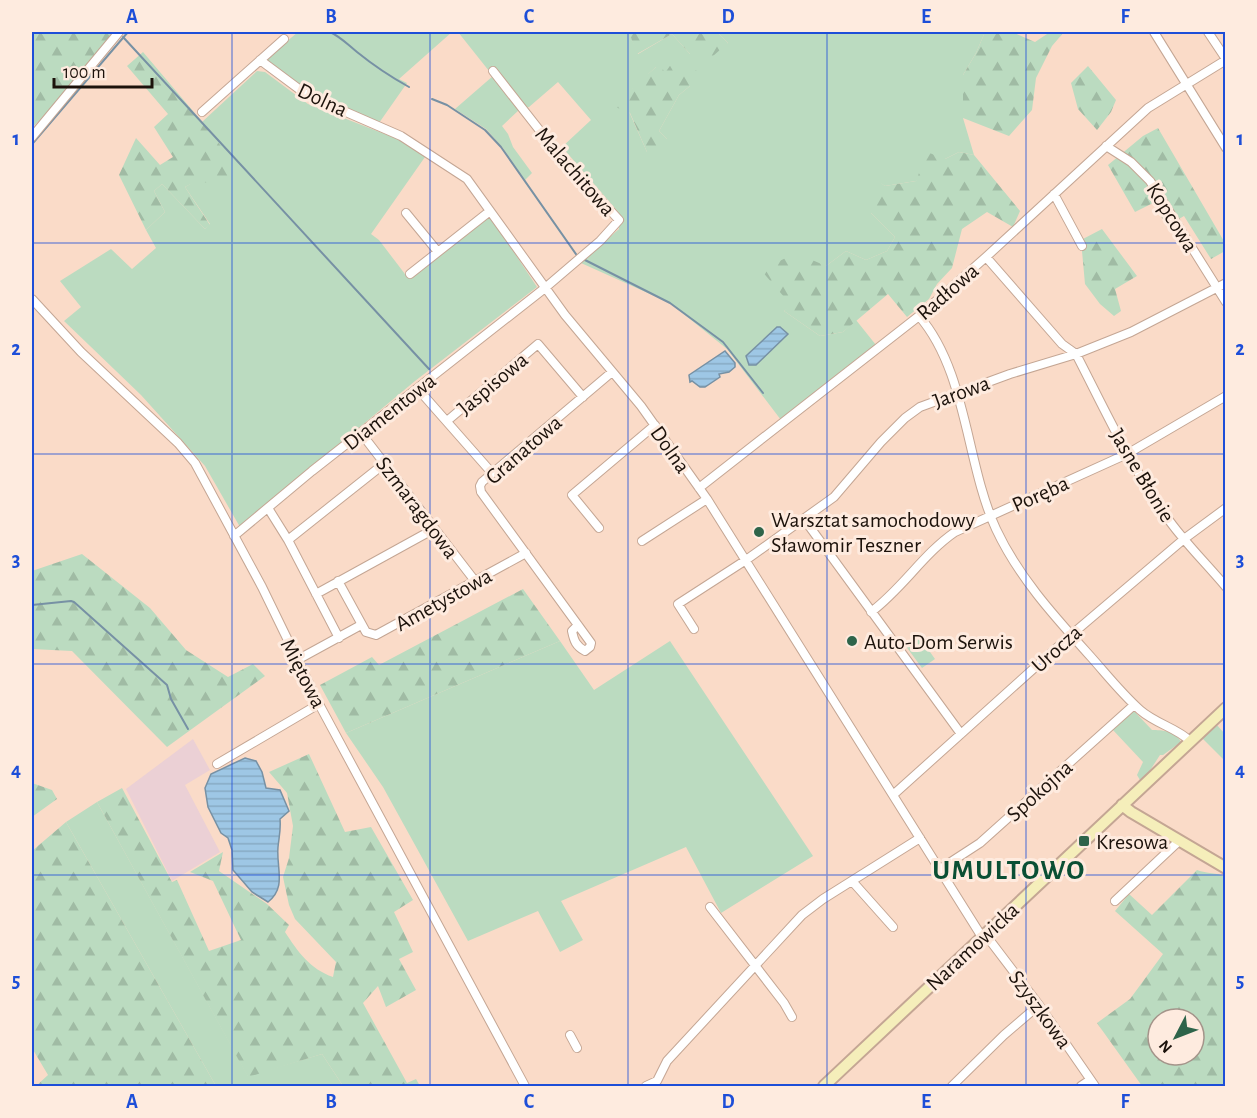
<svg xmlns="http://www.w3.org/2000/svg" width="1257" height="1118" viewBox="0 0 1257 1118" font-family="'Alegreya Sans',sans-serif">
  <defs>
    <pattern id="forest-firs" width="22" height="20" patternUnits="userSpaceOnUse" patternTransform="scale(1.5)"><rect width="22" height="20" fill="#bbdbc0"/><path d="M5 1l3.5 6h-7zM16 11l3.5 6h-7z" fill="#a0bba4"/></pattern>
    <pattern id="water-rules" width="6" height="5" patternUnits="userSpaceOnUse" patternTransform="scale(1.5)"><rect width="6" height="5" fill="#9ec7e5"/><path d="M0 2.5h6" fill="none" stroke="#88aac3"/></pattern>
  </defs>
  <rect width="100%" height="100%" fill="#fadbc8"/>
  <path fill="#ebd0d5" d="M193,739l17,31 -25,15 35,67 -48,29 -46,-92z"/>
  <path fill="#bbdbc0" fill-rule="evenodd" d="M298,32h154l-53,47 8,4 -28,40 -65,-26 -49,-37z
    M458,32h171l9,22 34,-20 18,20 38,-11 -11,-11h268l-9,21 -13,22v43l11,37 -15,-3 -14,7 -29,22 -31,5 -8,-5 -6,32 24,24 -8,14 -21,9 -20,-9 -20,15 -34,40 -8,5 36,25 23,-4 13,-12 20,25 -95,75 -54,-71 -57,-46 -89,-40 38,-34v-16l-57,-66 29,-27 -33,-38 -29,25 -10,3 -17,16 6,8 5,13 19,26 -7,7 -22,-32 -17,-19 -31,-20 38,-33zM656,67l9,7 25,12 -11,9 -20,36 8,8 -20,13 -28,-63h13z
    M257,71l8,1 43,32 92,36 25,17 -54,77 8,6 29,38 82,-62 47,71 -122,94 -175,146 -35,-61 -64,-71 -77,-74 17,-14 -21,-26 51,-32 21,20 24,-21 -10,-18 19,-18 -11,-21 8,-7 43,45 5,-5 -25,-37 9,-5 48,-7 -40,-53z
    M918,635l17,24 -13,9 -17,-23z
    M560,641l34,49 76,-49 143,215 -92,57 -35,-66 -125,54 22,39 -23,12 -22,-41 -70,30 -85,-154 -37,-54z
    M1134,711l18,19c10,0 24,1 29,12l-18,13h-3l-13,20 -7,5 -3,-5 6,-13 -31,-33z
    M1216,724l9,10v27l-23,-23z
    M97,802l151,274 74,-22 21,32h-127l-150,-264z"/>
  <path fill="url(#forest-firs)" fill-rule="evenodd" d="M32,32h91l-91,96z
    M629,32h88l11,11 -22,19 -16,-8 -18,-20 -35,20z
    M985,32h27l23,10 15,-10h14l-12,14 -16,32 -4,32 -23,26 -46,-18v-43l13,-22z
    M143,52l61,72 39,51 -22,14c-13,-8 -22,-10 -36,-2l25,38 -5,4 -43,-45 -8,7 11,21 -19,18 -27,-55 17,-37 24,27 13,-8 -19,-30 14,-13 -41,-48z
    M674,60l23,11 -7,15 -11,9 -20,36 8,8 2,6 -12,13 -10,-6 -17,-39 -17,-7 1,-13 5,-4h13l3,-15h13l8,-7 5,-1 4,7z
    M1088,66l28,34 -5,12 -14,18 -19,-21 -7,-26z
    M1158,128l67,115v8l-14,8 -27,-43 -17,10 -14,-23 -18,9 -27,-47 35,-29z
    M927,152l18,7 14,-7 15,3 46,56 -7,16 -26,-15 -25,17 -10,39 -15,16 -8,15 -22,18 -19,-23 -45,38 -23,4 -36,-25 7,-6 -30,-35 35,-17 30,13 20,-15 20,9 21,-9 8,-14 -24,-24 -3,-17 9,-16 8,6 31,-5z
    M1102,229l35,47 -22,13 6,22 -7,5 -14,-12 -15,-20 -4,-44z
    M82,554l68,54 36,42 42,27 25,-13 12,12 -98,71 -95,-96 -40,-2v-78z
    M523,589l37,52 -214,92 -26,-48 52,-28 7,8z
    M309,754l36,78 26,-5 42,73 -19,12 19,40 -14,7 17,31 -30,17 -8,-21 -15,17 44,80 9,-4 4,7h-77l-21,-32 -74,23 -151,-275 25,-14 50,94 5,-2 32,71 32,-11 -28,-59 -23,-9 33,-20 -4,19 48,33 22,21 -4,7c13,20 25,37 48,45l3,-15 -41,-43 -6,-14 -6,-28 6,-19 4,-32 -6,-33 -18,-21z
    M32,783l20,7 5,9 -25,18z
    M66,822l150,264h-180l12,-11 -16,-27v-197z
    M1197,870c10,4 20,2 28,7v209h-83l-45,-63 33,-24 33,-45 -48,-43 14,-17 23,21zM1158,1019h36v36h-36z"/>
  <path fill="url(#water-rules)" stroke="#7791a4" stroke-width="1.5" d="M777,327h3l8,7 -32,31h-7l-3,-9z
    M725,351l10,12v4l-6,5 -10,2 1,3 -15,10h-5l-8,-6 -2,1 -1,-7z
    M245,758l11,3 6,11 4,16 14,2 9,21 -9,8c1,11 -1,18 -2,28 -2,21 9,40 -10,55l-16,-10 -19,-22 -1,-20 -4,-12 -7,-5 -13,-26 -3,-19 6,-14z"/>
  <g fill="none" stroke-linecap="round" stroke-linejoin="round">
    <path stroke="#7791a4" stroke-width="2" d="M330,32c11,5 18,13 27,20 16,13 34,25 52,35
      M123,37l306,332
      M432,99l15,6 38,25 16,17 77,110
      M33,143l95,-111
      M583,259l87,44 53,39 40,51
      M32,605l39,-4 3,1 93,83 4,14 17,30"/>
    <defs>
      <path id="street" d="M1154,32l72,116
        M1208,32l18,27
        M260,60l47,35 94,41 66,43 98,136 76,91 66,93 275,438
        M202,112l82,-73
        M32,137l87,-105
        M1106,146l25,16 19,19 76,121
        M1054,194l28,52
        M406,213l32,39
        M986,257l76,87 14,10c28,54 54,111 90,162 17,25 40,47 60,71
        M410,274l80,-63
        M32,299l49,53 97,91 17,20 67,124 57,117 206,382
        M919,316c48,55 47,148 77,213 23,49 59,88 95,128 16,18 31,37 49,53 16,14 37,18 50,31
        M418,389l74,84
        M447,421l91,-77 45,53
        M361,433l114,148
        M699,488l220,-172 67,-59 162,-149 78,-48
        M268,508l20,32 51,98
        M804,519l157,215
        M599,528l-27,-33 83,-70
        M234,536l78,-65 233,-183 55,-47 19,-21 -64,-70 -62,-79
        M288,540l97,-77
        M642,541l65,-42
        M338,581l28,51 10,3 150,-82
        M316,594l118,-65
        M871,612c32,-24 52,-58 84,-80l172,-78 99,-58
        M578,625l-6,6c2,10 4,15 13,20l5,-4 1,-4 -110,-151 -1,-6 2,-4 130,-110
        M694,629l-16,-25 68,-44 88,-63 47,-55 24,-24 15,-11 90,-33 66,-20 55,-22 95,-49
        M297,660l64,-35
        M217,764l102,-60
        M893,795l178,-160 113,-96 42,-31
        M940,869l40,-26 154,-138
        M852,881l41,46
        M1115,901l64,-60
        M710,907l74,96 8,14
        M985,934l54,71 56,81
        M570,1035l7,13
        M646,1086l11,-5 10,-20 135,-146 21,-16 97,-61
        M952,1086l52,-51 35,-30
        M1081,1086l9,-6"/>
      <path id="secondary" d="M1122,805l9,7 95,56
        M824,1086l402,-378"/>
    </defs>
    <use href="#street" stroke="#c4a694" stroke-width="10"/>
    <use href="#secondary" stroke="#c4a694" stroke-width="14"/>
    <use href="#street" stroke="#fff" stroke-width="8"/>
    <use href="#secondary" stroke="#f5eeba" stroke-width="10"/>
  </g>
  <path fill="none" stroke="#1d4ed8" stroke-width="1.5" stroke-opacity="0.55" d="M232,32v1054M430,32v1054M628,32v1054M827,32v1054M1026,32v1054M32,243h1194M32,454h1194M32,664h1194M32,875h1194"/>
  <g fill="#2e644a" stroke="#feebdf" stroke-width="2">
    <circle cx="759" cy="532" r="6"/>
    <circle cx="852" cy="641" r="6"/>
    <rect x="1078" y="835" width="12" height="12" rx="3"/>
  </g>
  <g text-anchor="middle" stroke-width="6" stroke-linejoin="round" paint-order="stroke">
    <g font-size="22" fill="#1c120b" stroke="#feebdf">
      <text transform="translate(323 99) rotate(25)" y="8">Dolna</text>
      <text transform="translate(576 171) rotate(49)" y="8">Malachitowa</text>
      <text transform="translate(1173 217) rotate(58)" y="8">Kopcowa</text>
      <text transform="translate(947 291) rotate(-41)" y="8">Radłowa</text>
      <text transform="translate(492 383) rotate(-40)" y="8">Jaspisowa</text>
      <text transform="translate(961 391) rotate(-20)" y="8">Jarowa</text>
      <text transform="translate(389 411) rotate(-38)" y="8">Diamentowa</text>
      <text transform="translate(523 449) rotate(-41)" y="8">Granatowa</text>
      <text transform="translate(671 449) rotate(55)" y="8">Dolna</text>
      <text transform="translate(1143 475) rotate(59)" y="8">Jasne Błonie</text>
      <text transform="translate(1040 493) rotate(-24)" y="8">Poręba</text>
      <text transform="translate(418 507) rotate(53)" y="8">Szmaragdowa</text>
      <text transform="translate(443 599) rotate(-29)" y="8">Ametystowa</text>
      <text transform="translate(1056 648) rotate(-42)" y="8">Urocza</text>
      <text transform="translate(304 673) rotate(63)" y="8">Miętowa</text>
      <text transform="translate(1039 790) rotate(-42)" y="8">Spokojna</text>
      <text transform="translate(972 946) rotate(-43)" y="8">Naramowicka</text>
      <text transform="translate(1041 1009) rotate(54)" y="8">Szyszkowa</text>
    </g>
    <g font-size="22" fill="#1c120b" stroke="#feebdf" text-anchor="start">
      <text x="771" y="527">Warsztat samochodowy<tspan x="771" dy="25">Sławomir Teszner</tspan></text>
      <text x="864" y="649">Auto-Dom Serwis</text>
      <text x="1096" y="849">Kresowa</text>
    </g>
    <g font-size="28" font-weight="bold" letter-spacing="1.5" fill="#0a4f34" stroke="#feebdf">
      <text x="1009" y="879">UMULTOWO</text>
    </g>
  </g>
  <rect width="1257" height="1118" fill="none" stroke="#feebdf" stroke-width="66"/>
  <g transform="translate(1176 1037) rotate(228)"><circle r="28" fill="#feebdf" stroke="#a4948a" stroke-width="1.5"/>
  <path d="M0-4.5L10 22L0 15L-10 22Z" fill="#2e644a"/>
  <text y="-9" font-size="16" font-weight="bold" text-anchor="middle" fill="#1c120b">N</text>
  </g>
  <path d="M54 78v9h98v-9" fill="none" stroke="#1c120b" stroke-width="3"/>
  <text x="63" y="78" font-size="18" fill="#1c120b" stroke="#feebdf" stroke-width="4.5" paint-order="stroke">100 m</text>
  <rect x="33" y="33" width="1191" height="1052" fill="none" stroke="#1d4ed8" stroke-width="2"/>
  <g font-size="20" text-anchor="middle" font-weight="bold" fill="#1d4ed8">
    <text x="132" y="23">A</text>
    <text x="331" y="23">B</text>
    <text x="529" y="23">C</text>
    <text x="728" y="23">D</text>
    <text x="926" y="23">E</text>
    <text x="1125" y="23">F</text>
    <text x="16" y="145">1</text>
    <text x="1240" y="145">1</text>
    <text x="16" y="355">2</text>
    <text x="1240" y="355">2</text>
    <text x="16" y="566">3</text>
    <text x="1240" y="566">3</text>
    <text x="16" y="776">4</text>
    <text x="1240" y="776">4</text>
    <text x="16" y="987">5</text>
    <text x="1240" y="987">5</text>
    <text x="132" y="1108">A</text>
    <text x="331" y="1108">B</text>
    <text x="529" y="1108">C</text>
    <text x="728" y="1108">D</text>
    <text x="926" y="1108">E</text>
    <text x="1125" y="1108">F</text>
  </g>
</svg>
